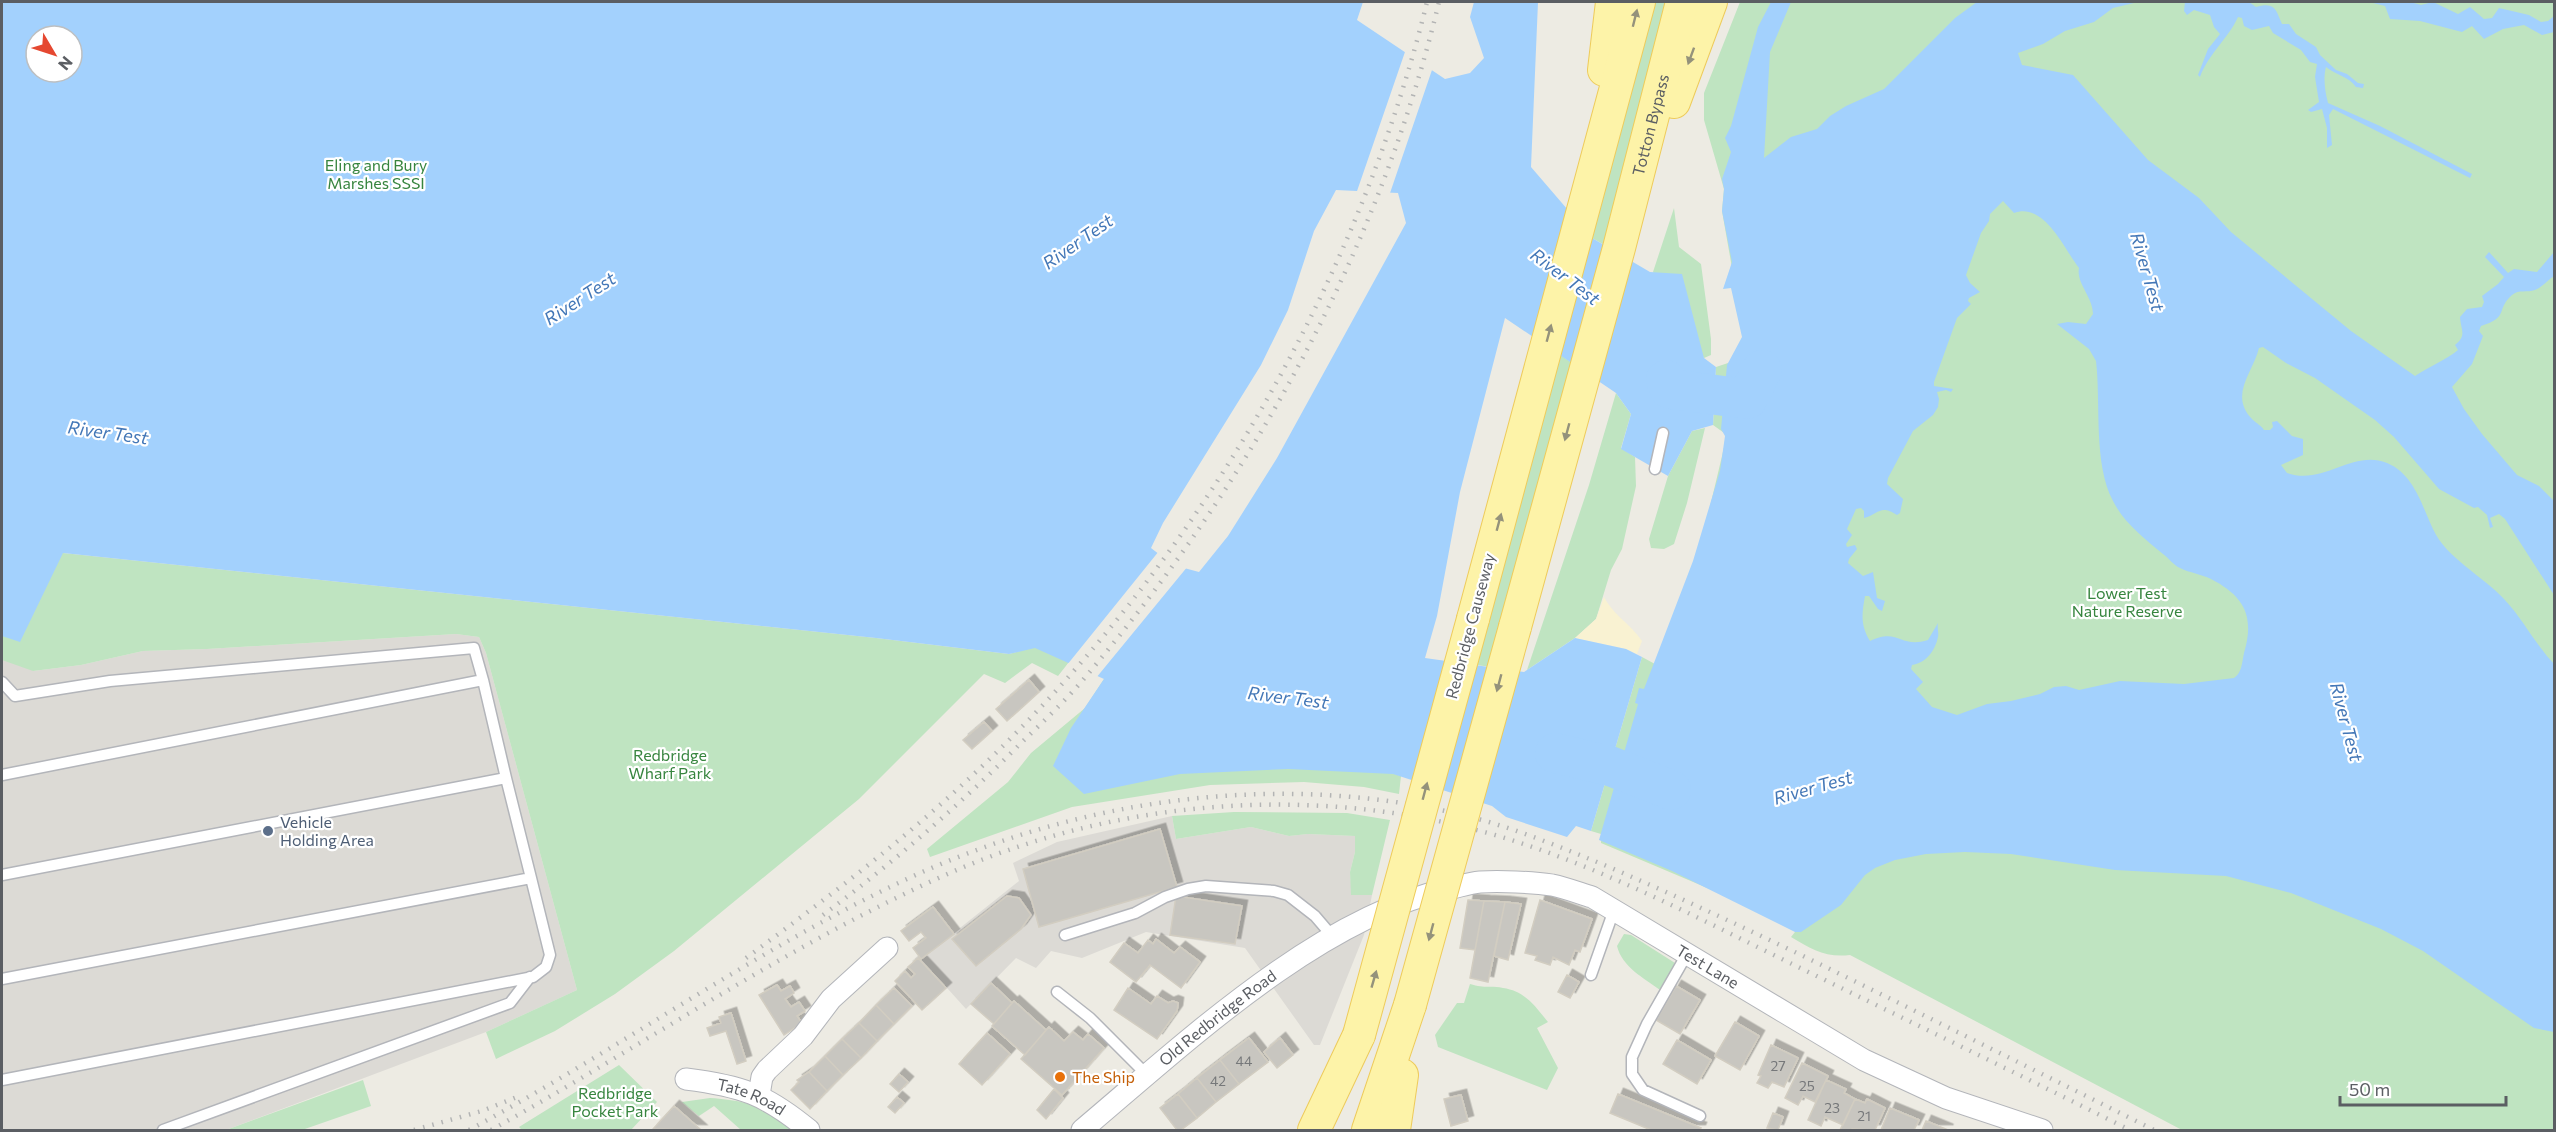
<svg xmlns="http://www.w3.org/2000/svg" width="2556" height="1132" viewBox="0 0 2556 1132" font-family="Commissioner,sans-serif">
  <defs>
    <filter id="shadow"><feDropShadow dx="5.5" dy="-5.5" stdDeviation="0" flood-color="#0004"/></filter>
  </defs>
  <rect width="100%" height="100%" fill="#edebe3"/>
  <path fill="#dcdad5" d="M456,634l23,3 7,16 91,337 -91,42 -260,98h-224v-494l31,35 48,-6 62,-14 64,-2z
    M1172,816l4,23 75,-12 38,9 19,-2 47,2v16l-5,20 2,23h20l-8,40 -44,110h-6l-69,-97 -99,-16 -64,26 -31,-7 -15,17 -20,-10 -50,51 -45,-50 98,-78 -6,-18 44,-21z"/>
  <path fill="#bfe4c1" d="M1653,2h18l-63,245 -16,-9 13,-66z
    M1740,2h814v1128h-372l-332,-175c-24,3 -39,-6 -59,-18l4,-5 9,-3 -203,-86v-9l-10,-3 51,-174 13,7 44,-111 28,-118 -14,-10 3,-58 15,-5 13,-26 -22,-125 2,-22 -20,-69v-27z
    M1674,208l5,39 22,17 10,75v16l-7,3 -51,-86z
    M1558,353l14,10 -81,304 -14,-2z
    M1616,393l15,21 -10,34 14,9 1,29 -14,63 -11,21 -15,49 -21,19 -48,32 62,-185z
    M1705,428l-18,75 -13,41 -10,5 -13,-1 -2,-9 19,-63 24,-45z
    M2,534l61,19 813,85 133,16 26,-7 34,15 -11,14 -26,-13 -27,20 -21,-9 -125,125 -185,152 -59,43 -60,37 -59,28 -10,-27 91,-42 -91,-337 -7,-16 -23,-3 -249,15 -64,2 -62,14 -48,6 -31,-11z
    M1104,679l297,97 -2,18 -35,-7 -60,-5 -94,3 -138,22 -142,50 -3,-8 81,-67 23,-29 54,-45z
    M1234,812l113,1 43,7 -18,75h-21l-1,-23 5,-20v-16l-47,-2 -19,2 -38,-9 -75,12 -4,-23z
    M1624,934l7,1 44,28 -15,27c-16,-12 -38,-23 -43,-44z
    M1470,984c16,5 20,1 33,4 22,3 32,18 45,34l-11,6 21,40 -11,22 -109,-43 -3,-12 22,-32h7z
    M619,1065l38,37 -26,28h-109l-3,-3z
    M363,1080l8,26 -69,24h-76z
    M710,1098c41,3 51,8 83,32h-52l-27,-24 -15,10 -17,-14z"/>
  <path fill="#f9f2d2" d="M1604,597c10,19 26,26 38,44l-5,13 -11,-5 -51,-11 21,-19z"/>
  <path fill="#a3d1fd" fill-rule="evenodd" d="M2,2h1361l-6,18 88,59 25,-6 14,-15 -14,-41 4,-15h64l-7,165 61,71 58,34 32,2 22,84 12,9 -3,58 -21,6 -24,45 -47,-27 10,-35 -15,-21 -111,-75 -45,174 -23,124 -12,42 99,14 51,-34 51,11 16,8 -51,174 -15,-5 -9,11 -61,-20 -14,-11 -99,-32 -105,-5 -108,5 -96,20 -31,-28 18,-38 33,-49 -69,-31 -26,6 -133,-16 -813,-85 -43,89 -18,-6zM36,36h36v36h-36zM1336,190l62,3 8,30 -129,235 -49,78 -29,36 -26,-7 -22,-17 12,-25 98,-158 27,-55 26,-79z
    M1771,2h20l-21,50 -6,106 27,-21 26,-8 13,-13 16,-10 38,-17 71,-71 22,-16h161l-25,6 -19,14 -29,9 -22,13 -25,9 4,12 51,10 75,85 51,38 32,34 120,99 64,45c13,-9 33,-17 43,-26l-3,-5c12,-10 6,-14 5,-28l7,-8 15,-2 2,-5 -2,-6 16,-12 6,-7 -19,-20 4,-5 19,21 6,-4 23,3 17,-20v24c-6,4 -12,11 -19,14 -8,3 -16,-1 -23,5 -17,15 -2,22 -31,31l-2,5 4,5 -11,28 -20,23 12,22 18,25 35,41 22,11 15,15v94l-49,-76 -6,-5 -9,4 3,9 -3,1 -3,-13 -9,-8 -4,1 -35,-19 -45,-52 -19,-17 -60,-42 -29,-15 -23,-16 -4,1c-6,25 -31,47 -6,72 4,4 8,5 11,10h6l3,-3 -1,-5 5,-1 15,15 11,3v16l-22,10 6,8c37,13 65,-24 100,-10 27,11 35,43 46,66 13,29 50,47 71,70 19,20 31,45 50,65v368l-20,-4 -111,-77 -42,-22 -90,-36 -65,-17 -111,-6 -104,-16 -46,-2 -39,2 -31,6 -20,8 -10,7 -24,30 -40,27h-6l-123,-61 -73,-31 39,-136 -3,-1 4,-15 5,1 49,-128 27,-90 5,-35 -4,-7 6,-64 15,-28 -11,-49 -8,1 9,-27 -10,-51 2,-22 -2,-10 9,-27 -6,-14 6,-12 27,-99zM2003,201l11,12c31,-11 50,36 65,55 -3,15 14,29 14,46l-7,10 -18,-2 -11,2 32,25 7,12c5,41 -3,103 17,140 11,22 31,37 50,53 6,4 10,11 17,14 10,5 21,6 31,11 33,17 44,37 33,74 -2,9 -2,20 -10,25l-50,6 -64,-3 -41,9 -13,-4 -12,1 -14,7 -29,7 -24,3 -30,11 -25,-8 -16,-18 7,-7 -12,-13 1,-4c14,-2 23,-14 26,-28 1,-5 -1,-8 0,-14l-10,17c-28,9 -29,-13 -58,1 -10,-16 -8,-28 -5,-45h4l9,13 4,2 3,-10 -8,-3 -4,-26 -10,4 -15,-13 1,-4 8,-10 -2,-4 -8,2 -1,-3 6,-9 -5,-6 9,-20 5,-1 3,3v7c15,-4 16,-14 33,-3l3,-2 3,-14 -16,-15 1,-6 25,-47 20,-16 5,-8 1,-8 -2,-7 9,-2 5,2 2,-3 -19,-3v-4l23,-64 14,-14 -3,-3 1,-3 11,-6 -10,-9 -4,-8 15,-42 8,-12 1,-7z
    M2185,2h64l7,5c20,-6 20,4 26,17h7l7,10 20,13 4,8 16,15 11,4 11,9 6,1 -1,4 -7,-1c-8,-11 -20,-12 -30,-20 -3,11 -1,25 2,36l52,23 92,48 -2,4 -137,-69 -4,6 3,30 -5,3v-20l-5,-19 -11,3 -3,-2 11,-8 -4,-25 2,-13 -7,-2 -9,-12 -28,-17 -4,-7 -17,4 -8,-4 -2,-8 -4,-1c-10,22 -29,36 -38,60l-2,-2 10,-26 12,-15 -6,-7 -4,-12 -16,-5 -7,5 -3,-4z
    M2369,2h41l11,3 12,-3 25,12 12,-7 14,12 8,-1 7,-10 30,7 12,7 7,-1 6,-5v16l-12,3 -18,-10 -21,4 -19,10 -12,-13 -10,6 -42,-11 -30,-2 -5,-13z"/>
  <path fill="#edebe3" d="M1406,49l27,18 -44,129 -33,-2z
    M1159,551l15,11 14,4 -92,112 -29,-13z"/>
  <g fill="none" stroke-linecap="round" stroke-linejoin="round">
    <path stroke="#a3d1fd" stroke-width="40" d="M1666,380l4,9 77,10 15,-29
      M1555,753l55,13 61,24"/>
  </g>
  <path fill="#c8c6c0" stroke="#d2cdc1" stroke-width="1.5" filter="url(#shadow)" d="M1029,680l10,12 -32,29 -11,-12z
    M984,722l8,9 -20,18 -9,-9z
    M1160,829l17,58 -138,40 -16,-58z
    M1007,896l12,2 12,17 -10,14 -45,37 -24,-27z
    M1176,896l66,10 -7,38 -65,-9z
    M1468,900l16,1 -9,49 -15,-2z
    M1540,900l52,19 -12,33 -5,-2 -6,15 -16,-8 -3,8 -15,-5 2,-4 -12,-3z
    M1484,901l21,1 -17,80 -18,-4z
    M1505,902l16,2 -13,56 -14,-4z
    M933,907l21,27 -33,25 -8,-11 13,-10 -5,-6 -12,9 -8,-10z
    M1156,939l18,14 6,-6 20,15 -19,26 -31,-23 -14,17 -26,-20 14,-19 14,10 10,-13 5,4z
    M918,958l28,30 -24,22 -27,-29 10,-10 6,7 4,-4 -7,-7z
    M1567,975l12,7 -9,16 -12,-6z
    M991,983l21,20 -18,21 -23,-20z
    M777,985l4,6 9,-5 4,7 -9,6 6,8 8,-5 6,9 -8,5 5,7 -18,12 -25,-40z
    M1676,986l24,14 -20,34 -24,-14z
    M894,988l18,18 -18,18 -18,-19z
    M1128,988l23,16 6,-8 11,7 5,-2 5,2 -1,8 -20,28 -43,-29z
    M1014,1001l32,29 -21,25 -33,-29z
    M876,1005l18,19 -17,17 -18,-18z
    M731,1013l15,48 -9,3 -11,-33 -16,5 -3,-8 14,-5 -2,-6z
    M1735,1022l24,14 -19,34 -25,-14z
    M859,1023l18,18 -16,17 -19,-19z
    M1049,1027l15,14 9,-9 10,8 5,-6 16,14 -42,47 -41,-36z
    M987,1033l23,21 -28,31 -23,-21z
    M1249,1038l19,24 -29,22 -19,-24z
    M1280,1038l13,17 -16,13 -13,-16z
    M842,1039l19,19 -18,17 -18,-19z
    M1677,1040l34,20 -14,24 -34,-20z
    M1771,1045l27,13 -14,29 -12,-5 -4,6 -11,-5 4,-7 -3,-1z
    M825,1056l18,19 -16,16 -18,-19z
    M1220,1060l19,24 -23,18 -19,-24z
    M1802,1063l26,13 -13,26 -12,-6 -5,9 -13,-7z
    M809,1072l18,19 -17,18 -19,-19 8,-8 -2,-2z
    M899,1074l9,8 -9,10 -9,-8z
    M1197,1078l19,24 -19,16 -19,-24z
    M1826,1080l20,9 -2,4 11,6 -12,26 -18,-8 -4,9 -13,-6z
    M1054,1089l9,9 -17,21 -9,-9z
    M1178,1094l19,24 -16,12h-4l-17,-22z
    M1618,1094l83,34 -1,2h-49l-41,-17z
    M1461,1095l7,26 -17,5 -7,-27z
    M897,1097l7,6 -9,10 -7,-6z
    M1855,1099l10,4 2,-4 18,9 -10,22 -23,-1 -1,1h-11z
    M674,1106l27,24 -48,-1z
    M1890,1108l29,12 -5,10h-33z
    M1773,1113l10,4 -5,13 -11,-2z
    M1926,1121l22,9h-26z"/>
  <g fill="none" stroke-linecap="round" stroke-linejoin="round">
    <defs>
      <path id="service" d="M1655,469l8,-36
        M2,682l13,14 95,-15 364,-33 9,32
        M2,775l481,-95 23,98
        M2,875l504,-97 25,100
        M1065,935l70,-22 30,-16 23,-8 18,-3 68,5 14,4 27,21 18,21
        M1687,954l-40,70 -15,33v17l11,16 57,26
        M1591,975l23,-65
        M2,979l529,-101 19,77 -4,12 -13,10 -531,103
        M1057,992l33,26 57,57
        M163,1130l347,-127 20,-26"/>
      <g id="minor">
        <path id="s1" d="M686,1079c56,7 79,15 123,51"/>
        <path d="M759,1095l3,-18 5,-7 36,-34 28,-37 56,-51"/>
        <path id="s2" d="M1082,1130c101,-85 235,-212 366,-241 10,-2 21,-6 32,-7 20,-1 52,0 72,3 14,3 27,8 40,12l272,163 82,38 96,32"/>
      </g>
      <g id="primary">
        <path d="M1604,70l8,-68"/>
        <path d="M1674,102l37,-100"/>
        <path d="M1473,619l166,-617"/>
        <path id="s3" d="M1515,627l104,-379 63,-246"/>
        <path d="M1314,1130l45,-95"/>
        <path d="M1368,1130l42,-125"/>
        <path d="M1394,1130l8,-55"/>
      </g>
    </defs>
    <use href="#service" stroke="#b3b5ba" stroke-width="13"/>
    <use href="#minor" stroke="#b3b5ba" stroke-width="23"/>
    <use href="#primary" stroke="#eecb5b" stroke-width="34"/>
    <use href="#service" stroke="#fff" stroke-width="10"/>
    <use href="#minor" stroke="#fff" stroke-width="21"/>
    <use href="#primary" stroke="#fdf3a8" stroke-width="32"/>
    <path stroke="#b3b4b4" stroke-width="4.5" stroke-dasharray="1.5 8" stroke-linecap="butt" d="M823,915c71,-53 138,-111 200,-174 20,-19 41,-39 59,-60 167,-196 297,-429 357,-679
      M746,958c80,-59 158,-118 230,-186 215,-202 381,-484 451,-770
      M414,1130l68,-19 35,-14
      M469,1130c149,-80 287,-181 440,-252 174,-80 371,-108 558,-62 44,11 88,29 130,46 69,29 135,60 202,92 119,58 237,117 355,176
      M491,1130c154,-85 299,-187 461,-258 173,-75 372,-89 553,-34 100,31 193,80 287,126 113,55 226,110 338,166"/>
    <defs>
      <path id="primary-bridge" d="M1410,1005l105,-378
        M1359,1035l114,-416"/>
    </defs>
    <use href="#primary-bridge" stroke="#eecb5b" stroke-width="34" stroke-linecap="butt"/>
    <use href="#primary-bridge" stroke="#fdf3a8" stroke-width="32"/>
  </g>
  <defs><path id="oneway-solid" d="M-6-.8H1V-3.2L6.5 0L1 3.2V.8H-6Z" transform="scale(1.5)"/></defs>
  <g fill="#94927b">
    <use href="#oneway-solid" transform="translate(1635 18) rotate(-76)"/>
    <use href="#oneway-solid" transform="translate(1691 56) rotate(110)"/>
    <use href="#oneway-solid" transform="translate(1549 333) rotate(-75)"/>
    <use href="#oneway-solid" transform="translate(1567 432) rotate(105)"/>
    <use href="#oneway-solid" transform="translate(1499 522) rotate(-75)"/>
    <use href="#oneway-solid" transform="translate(1499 683) rotate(105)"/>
    <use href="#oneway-solid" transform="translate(1425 791) rotate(-75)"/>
    <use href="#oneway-solid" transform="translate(1431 932) rotate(105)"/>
    <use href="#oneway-solid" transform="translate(1374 979) rotate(-74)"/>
  </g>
  <circle fill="#5c6f8a" stroke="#fff" stroke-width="2" cx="268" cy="831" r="6"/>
  <circle fill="#e8710a" stroke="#fff" stroke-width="2" cx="1060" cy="1077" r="6"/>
  <g text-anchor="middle" stroke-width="4.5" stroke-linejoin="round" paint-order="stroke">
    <g font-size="14" fill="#76787a">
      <text x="1244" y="1066">44</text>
      <text x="1778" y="1071">27</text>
      <text x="1218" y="1086">42</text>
      <text x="1807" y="1091">25</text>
      <text x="1832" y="1113">23</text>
      <text x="1864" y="1121">21</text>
    </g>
    <g font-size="16" fill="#5b5e63" stroke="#fff">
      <text dy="6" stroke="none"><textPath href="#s3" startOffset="520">Totton Bypass</textPath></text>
      <text transform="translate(1470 626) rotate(-75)" y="6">Redbridge Causeway</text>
      <text dy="6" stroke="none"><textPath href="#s2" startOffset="724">Test Lane</textPath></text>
      <text dy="6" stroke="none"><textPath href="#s2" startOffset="176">Old Redbridge Road</textPath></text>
      <text dy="6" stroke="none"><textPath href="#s1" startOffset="68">Tate Road</textPath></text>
    </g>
    <g font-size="16" fill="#37853f" stroke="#fff">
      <text x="376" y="171">Eling and Bury<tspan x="376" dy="18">Marshes SSSI</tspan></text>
      <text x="2127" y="599">Lower Test<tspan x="2127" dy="18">Nature Reserve</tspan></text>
      <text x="670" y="761">Redbridge<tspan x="670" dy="18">Wharf Park</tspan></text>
      <text x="615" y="1099">Redbridge<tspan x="615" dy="18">Pocket Park</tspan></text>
    </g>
    <g font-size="16" fill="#4e5e75" stroke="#fff" text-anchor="start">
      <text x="280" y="828">Vehicle<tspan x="280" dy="18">Holding Area</tspan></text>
    </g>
    <g font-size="16" fill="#c56008" stroke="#fff" text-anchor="start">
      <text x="1072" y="1083">The Ship</text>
    </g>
    <g font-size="18" font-style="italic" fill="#4377b7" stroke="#fff">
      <text transform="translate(1078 242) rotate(-35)" y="6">River Test</text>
      <text transform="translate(2147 272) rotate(74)" y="6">River Test</text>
      <text transform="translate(1565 277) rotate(37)" y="6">River Test</text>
      <text transform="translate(580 299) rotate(-33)" y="6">River Test</text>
      <text transform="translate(108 433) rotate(8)" y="6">River Test</text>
      <text transform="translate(1288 698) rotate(7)" y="6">River Test</text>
      <text transform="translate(2346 722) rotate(75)" y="6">River Test</text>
      <text transform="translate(1813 788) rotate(-16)" y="6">River Test</text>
    </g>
  </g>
  <rect width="2556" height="1132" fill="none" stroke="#5b5e63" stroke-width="6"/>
  <g transform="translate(54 54) rotate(129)"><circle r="28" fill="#ffffff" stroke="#bdbfc1" stroke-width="1.5"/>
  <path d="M0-4.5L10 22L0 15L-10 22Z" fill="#e54831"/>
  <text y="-9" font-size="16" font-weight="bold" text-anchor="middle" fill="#5b5e63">N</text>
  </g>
  <path d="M2340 1096v9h166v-9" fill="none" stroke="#5b5e63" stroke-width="3"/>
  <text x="2349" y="1096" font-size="18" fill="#5b5e63" stroke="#ffffff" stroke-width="4.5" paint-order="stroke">50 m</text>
</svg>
